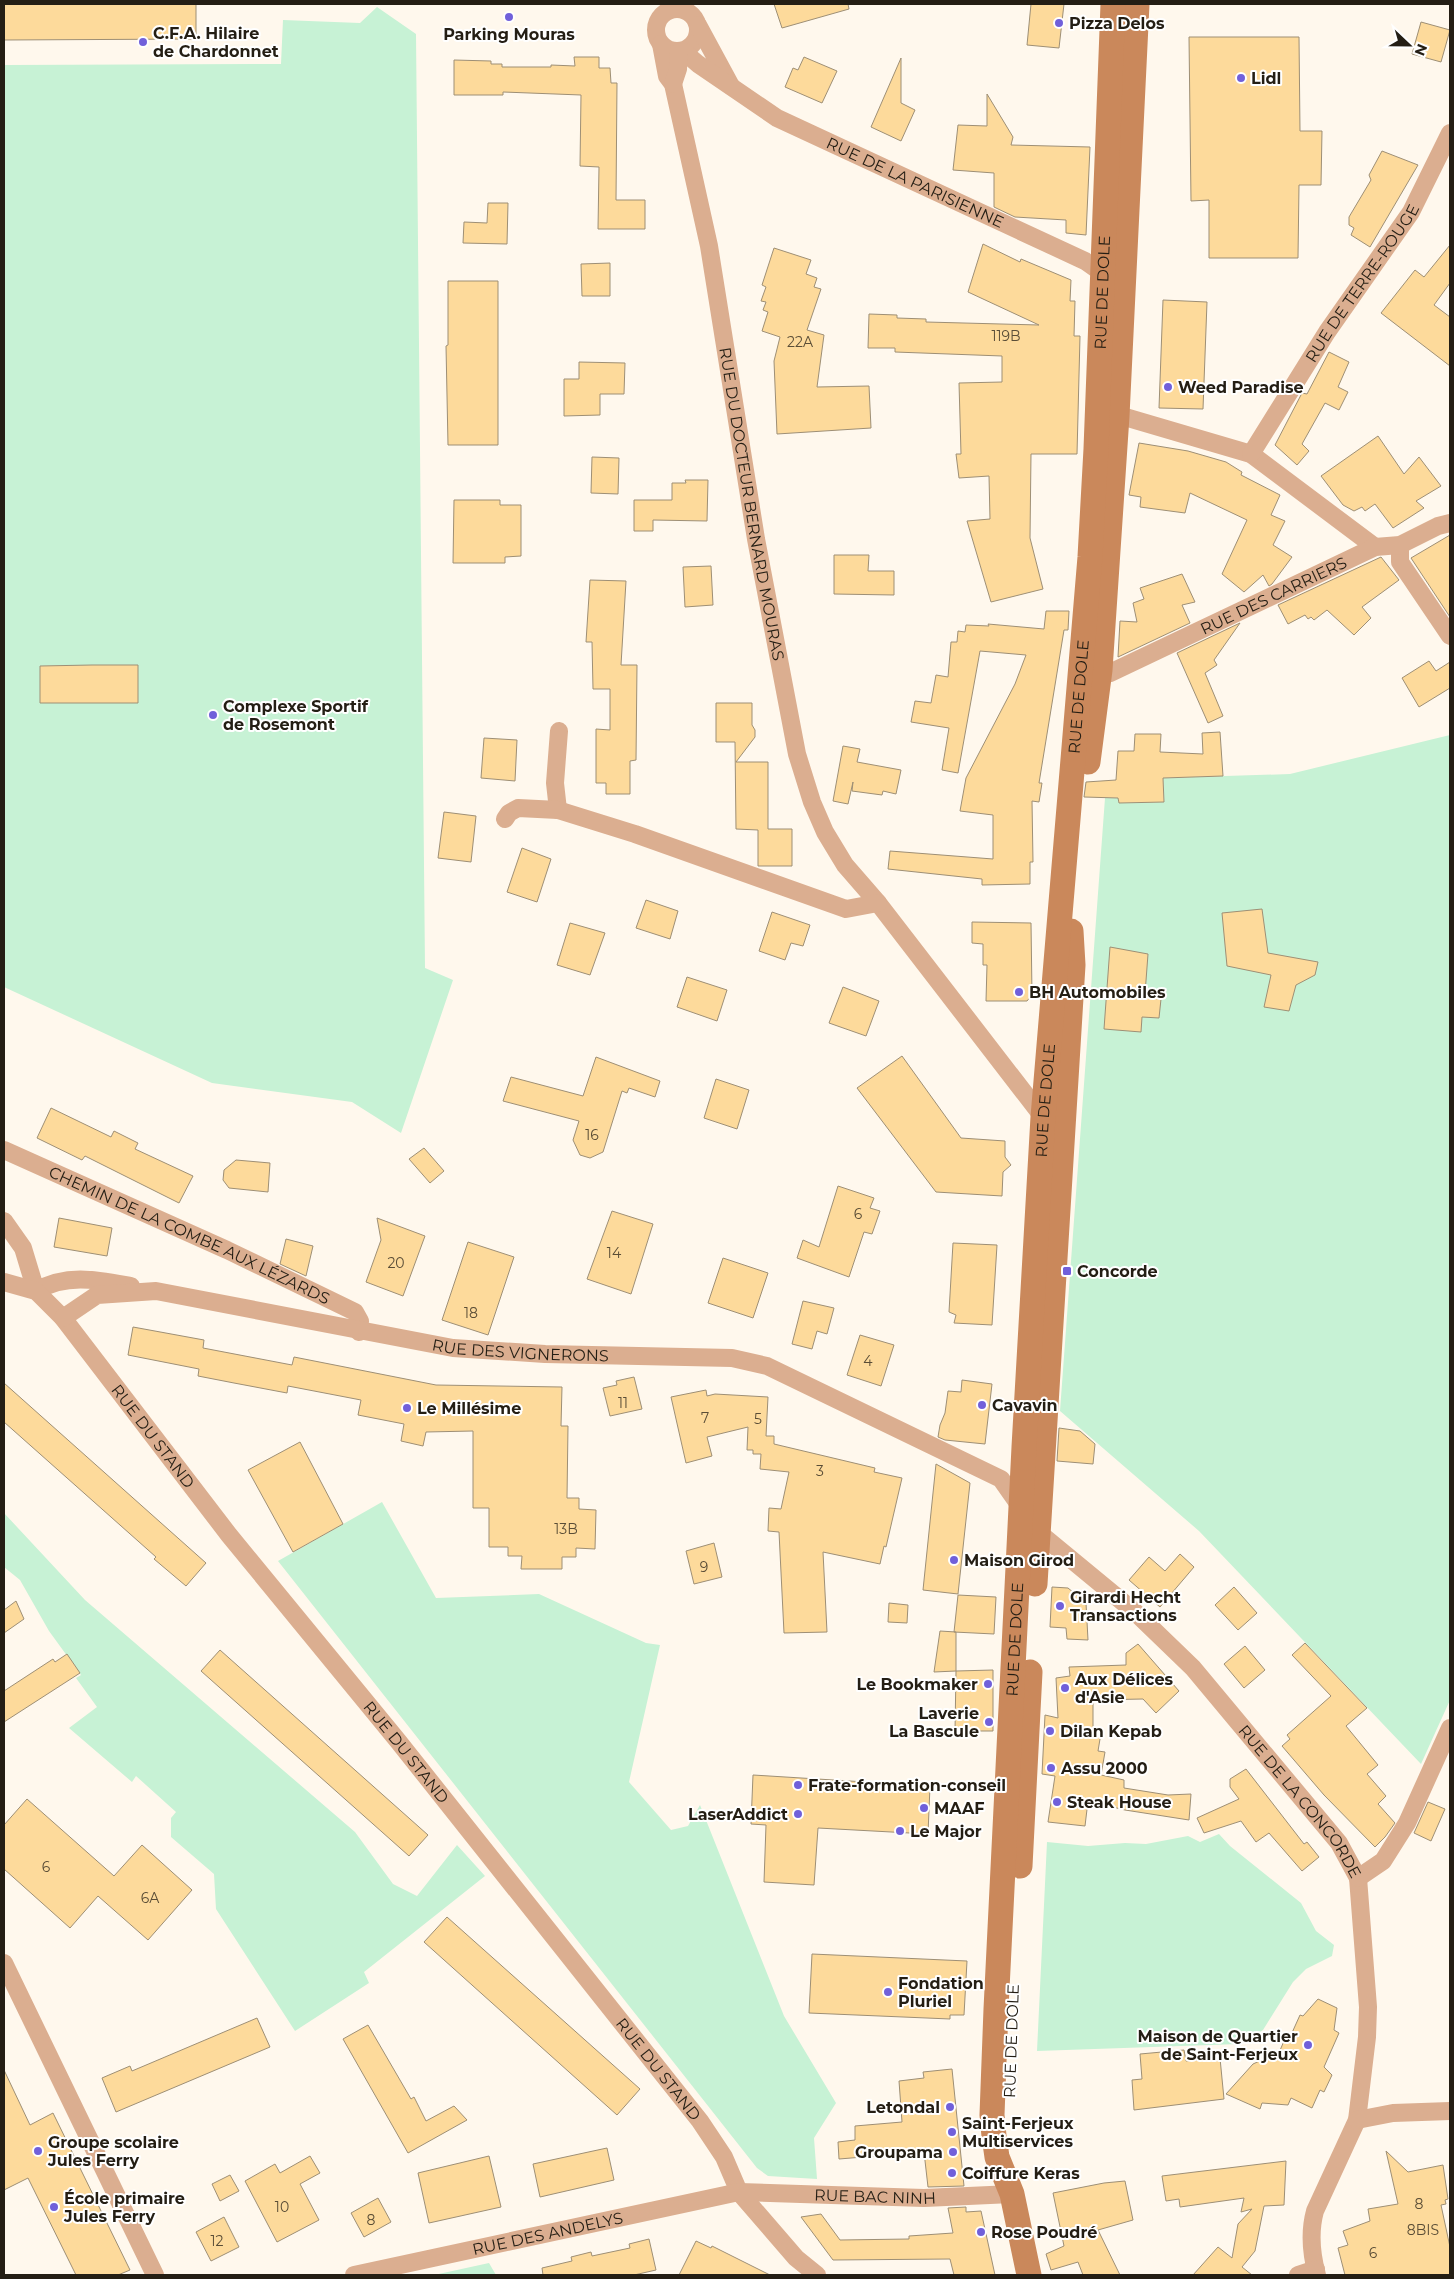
<svg xmlns="http://www.w3.org/2000/svg" width="1454" height="2279" viewBox="0 0 1454 2279" font-family="Montserrat,sans-serif">
  <rect width="100%" height="100%" fill="#fff8ed"/>
  <path fill="#c7f2d5" d="M377,7l39,27 9,934 28,12 -52,153 -49,-31 -140,-19 -208,-96v-922l277,-1 2,-44 77,3z
    M1450,735v965l-29,64 -222,-233 -139,-120 45,-613h13l1,5 45,-1 -1,-24 127,-4z
    M382,1502l54,96 103,-4 107,49 14,2 -31,137 42,48 17,-4 12,-21 84,211 52,87 -22,35 3,41 -49,-3 -11,-8 -479,-607z
    M4,1513l81,87 270,232 38,52 24,12 40,-51 28,31 -121,96 5,11 -74,48 -79,-122 -2,-35 -43,-37v-19l5,-6 -40,-36 -4,6 -63,-54 28,-21 -21,-29 5,-3 -32,-44 -29,-51 -16,-13z
    M1219,1834l11,12 71,57 15,28 18,14 -2,11 -26,13 -13,13 -30,48 -24,14 -202,7 10,-209 41,4 37,-3 21,1 42,-8 12,6z
    M489,2263l7,12h-62z"/>
  <path fill="#fdda9b" stroke="#9e8f75" d="M4,4h192v35l-192,1z
    M774,4h74l1,5 -67,19z
    M1031,4h33l-5,44 -32,-3z
    M1421,22l29,8 -9,32 -29,-8z
    M1189,37h110l1,94h22l-1,54h-22l-1,73h-89v-58l-18,1z
    M574,57h25v11h11l1,15h6l-1,117h29v29h-47l1,-62 -19,-1 1,-71 -78,-3v3h-49v-35l37,1v3h11v3h49v-2l24,1z
    M804,57l33,14 -15,32 -37,-16 8,-19 5,2z
    M901,58v45l14,7 -14,31 -30,-14z
    M987,94l26,43 -2,8 79,2 -4,88 -20,-2v-13l-51,-3 -21,-10v-34l-41,-3 5,-45 29,1z
    M1382,151l36,14 -48,82 -19,-12 3,-7 -5,-3v-8l22,-37 -2,-5z
    M488,203h20l-1,41 -44,-1 1,-21 23,1z
    M983,244l37,18 1,-3 50,21 -1,21h5l-1,35h6l-3,118h-46l-1,84 13,51 -52,13 -24,-81 23,-2 -1,-43 -30,2 -3,-24h5l-2,-71 43,-1v-26l-107,-4v-4h-27l1,-34 28,1v3l29,1v3l113,3 -71,-33z
    M1450,245v38l-16,22 16,12v49l-69,-53 34,-43 9,7z
    M774,248l37,12 -5,14 11,4 -3,9 7,2 -14,41 17,5 -7,52 52,-1 2,42 -94,6 -3,-73 6,-24 -18,-6 6,-19 -5,-2 3,-8 -5,-1 5,-14 -4,-2z
    M610,263v33h-28l-1,-32z
    M448,281h50v164h-50l-2,-99 2,-1z
    M1163,300l44,2 -4,107 -44,-1z
    M1329,352l20,10 -11,25 10,5 -9,18 -14,-7 -23,41 7,7 -12,14 -22,-20 27,-52 5,1z
    M579,362l46,1 -1,31h-24v21l-36,1v-37h15z
    M1378,436l26,38 15,-17 22,29 -25,15 8,7 -31,20 -18,-24 -10,7 -3,-4 -8,4 -11,-6 -22,-29z
    M1139,443l49,8 38,11 16,10 -1,3 39,20 -9,20 14,6 -12,24 19,12 -20,27 -3,2 -6,-11 -19,17 -22,-18 25,-54 -57,-27 -5,20 -45,-6 1,-10 -12,-2z
    M592,457l27,1 -1,36 -27,-1z
    M685,480h23l-1,41 -54,-1v11h-19v-31h38v-17h14z
    M454,500h46v5h21v51l-16,1v6h-52z
    M1450,535v82l-39,-59z
    M834,555h35l-1,16h26v24l-60,-1z
    M1381,557l18,23 -37,27 9,11 -17,17 -27,-25 -13,10 -3,-3 -3,2 -3,-4 -17,9 -10,-19z
    M711,566l2,39 -28,2 -2,-40z
    M1182,574l13,28 -13,3 8,18 -72,34 2,-36 17,1 -4,-19 11,-4 -4,-11z
    M590,580l36,1 -5,84h16l-1,95 -6,1v33h-24v-11h-10v-54l14,1v-41h-17l-1,-47h-6z
    M1046,611h23l-1,19h-4l-25,153h3l-3,19 -7,-1 1,61h-3v22l-48,1v-6l-94,-10 2,-18 103,8v-44l-33,-4 6,-33 49,-94 11,-29 -46,-4 -22,122 -16,-3 7,-42 -38,-6 4,-21 16,2 5,-28 12,2 3,-35h6l1,-11 7,1 1,-7 23,1 -1,-2 56,5z
    M1240,623l-26,37 3,5 -12,8 18,43 -15,7 -31,-70z
    M1429,661l7,10 14,-9v26l-31,19 -17,-29z
    M92,665h46v38h-98v-37z
    M716,703h36v22l3,5v7l-19,25h32v67h24v37h-34v-36l-22,-1 -1,-87h-19z
    M1220,732l3,44 -60,2 1,24 -45,1 -1,-5 -34,-1 2,-15 30,-2 2,-29h16l1,-17h26l-1,18 43,2 -1,-21z
    M484,738l33,2 -2,41 -34,-3z
    M843,746l17,3 -3,13 44,8 -5,24 -13,-3 -1,4 -30,-4 1,-9 -5,22 -15,-3z
    M444,812l32,4 -5,46 -33,-4z
    M522,848l29,11 -14,43 -30,-10z
    M646,900l32,11 -8,28 -34,-11z
    M1262,909l6,44 50,9 -3,13 -19,10 -7,26 -25,-4 7,-32 -44,-9 -5,-53z
    M772,912l38,13 -7,21 -12,-3 -6,17 -26,-9z
    M972,922l59,1 1,72 -5,6h-41l1,-36h-4v-21l-11,-1z
    M570,923l35,10 -15,42 -33,-10z
    M1110,947l38,7 -3,40h4v4l12,1 -2,19 -17,-1 -1,15 -37,-3z
    M687,977l40,13 -10,31 -40,-14z
    M843,987l36,14 -13,35 -37,-13z
    M902,1056l59,82 44,3v16l6,8 -8,7 -1,24 -66,-4 -79,-104z
    M596,1057l64,24 -5,16 -26,-9 -2,5 -5,-2 -19,61 -13,6 -10,-3 -7,-15 6,-19 -76,-20 8,-24 72,19z
    M716,1079l33,11 -12,39 -33,-11z
    M51,1108l60,29 3,-6 24,12 -3,6 58,27 -14,27 -94,-47 -3,4 -45,-22z
    M424,1148l20,23 -14,12 -21,-24z
    M236,1160l34,3 -2,29 -39,-4 -6,-8 1,-10z
    M838,1186l36,12 -4,10 10,3 -8,23 -8,-2 -15,45 -52,-19 6,-18 16,7z
    M612,1211l41,13 -22,70 -44,-15z
    M59,1218l53,10 -5,28 -53,-9z
    M377,1218l48,18 -22,60 -37,-14 15,-42z
    M286,1239l27,7 -7,30 -26,-12z
    M468,1242l46,15 -26,78 -46,-15z
    M953,1243l44,2 -5,80 -38,-2 2,-8 -7,-3z
    M723,1258l45,15 -15,45 -45,-15z
    M803,1301l31,7 -7,26 -10,-3 -5,18 -20,-5z
    M133,1327l71,13 -1,8 89,17 2,-8 142,28 126,2 -1,39h7l-1,72h12v11l17,1 -1,39 -19,-1v9h-14v12h-41l1,-13h-14v-9h-19v-39h-16v-77l-47,1 -3,14 -22,-5 3,-17 -46,-9 3,-15 -73,-14 -1,7 -53,-10 -36,-7 1,-7 -71,-14z
    M860,1335l34,10 -13,41 -34,-11z
    M634,1377l8,32 -32,7 -7,-28 14,-3 -1,-4z
    M962,1380l30,4 -7,60 -40,-4 -7,-3 2,-12 5,-12 3,-22 13,1z
    M4,1383l202,180 -20,23 -32,-27 2,-2 -152,-135z
    M706,1390l1,6 8,-2 53,3 -2,39h8v8l101,24 -1,4 28,6 -16,69 -2,-1 -4,18 -57,-12 4,80 -43,1 -5,-101 -11,-1 1,-23 12,1 8,-37 -29,-3 1,-15h-8v-4h-6l1,-23 -41,10 5,19 -26,7 -15,-66z
    M1059,1428l21,3 15,13 -2,20 -36,-3z
    M300,1442l43,82 -50,28 -45,-82z
    M936,1464l34,19 -12,111 -35,-4z
    M714,1543l8,34 -28,7 -8,-33z
    M1180,1554l14,13 -34,40 -31,-27 20,-23 16,14z
    M1052,1587l16,1 18,15 2,37 -21,-1 -1,-11 -16,-1z
    M1234,1587l23,26 -19,17 -23,-25z
    M958,1595l38,2 -2,37 -40,-2z
    M16,1601l8,18 -20,14v-23z
    M889,1603l19,2 -1,18 -19,-1z
    M940,1631l16,1v39l37,-1v61h-38l1,-60 -22,1z
    M1305,1643l62,65 -21,18 32,39 -11,9 19,22 -8,8 17,19 -10,14 -10,10 -51,-52 -42,-49 8,-7 -3,-4 44,-39 -39,-41z
    M1138,1644l41,47 -23,22 -13,-14 -50,1v31l8,2 -3,18 7,1 -4,23 23,5v8l44,7 23,-1 -2,26 -64,-10 -37,-9 -3,25 -37,-4 7,-46 -13,-2 3,-59 13,3 -2,-40 14,-2 -1,-9 57,-2v-12z
    M1245,1646l20,24 -21,18 -20,-24z
    M220,1650l208,185 -19,21 -208,-185z
    M67,1654l13,19 -76,49v-31l49,-32 2,3z
    M1246,1769l58,75 3,-2 12,15 -17,14 -33,-38 -13,9 -15,-21 -37,12 -7,-15 42,-19 -9,-12v-8z
    M753,1775l177,11 -2,48 -110,-6 -4,57 -50,-3 2,-57 -15,-1z
    M27,1799l87,77 28,-31 50,45 -44,50 -50,-44 -28,32 -66,-59v-44z
    M1428,1802l17,7 -14,32 -17,-8z
    M447,1917l193,172 -23,26 -193,-173z
    M812,1954l155,7 -3,54h-14v4l-141,-6z
    M1318,1999l19,9 -3,22 5,3 -15,34 8,8 -8,17 -4,-2 -8,18 -21,-10 -3,7 -26,-2 -2,6 -34,-15 27,-30 11,-5 3,-8 11,4 9,-21 4,1 9,-20 3,1z
    M257,2018l13,29 -154,65 -14,-34 28,-12 2,5z
    M368,2025l43,74 3,-2 12,24 28,-15 13,14 -59,33 -65,-114z
    M1184,2050l2,11 34,-3 4,41 -90,11 -2,-30 10,-1 -2,-25z
    M952,2069l12,117 -36,1 -4,-35 -85,7 -1,-17 17,-2v-14l47,-4 -3,-41 25,-3 -1,-6z
    M4,2070l26,55 23,-12 77,157 -12,5h-42l-48,-97 -24,12z
    M607,2148l7,32 -74,17 -7,-33z
    M1386,2151l22,21 35,-7 5,34 -3,1 1,4 -5,1 9,42v28h-105l-7,-27 10,-3 -5,-14 27,-10 -2,-12 30,-5z
    M310,2156l10,17 -20,11 19,36 -42,22 -32,-61 30,-17 5,9z
    M489,2156l12,51 -72,16 -11,-50z
    M1286,2161l-2,44 -20,1 -9,45 -13,16 10,8h-59l25,-28 14,11 6,-34 14,-15 -11,3 3,-14 -64,9 -1,-8 -13,2 -4,-25z
    M230,2175l9,16 -19,10 -8,-17z
    M1125,2181l8,39 -35,10 22,45h-37l-5,-13 -27,8 -5,-16 18,-8 -11,-53 51,-10z
    M378,2198l13,24 -27,15 -13,-24z
    M966,2207v5l15,-1 14,64h-41l-4,-16 -117,1 -32,-43 20,-3 19,26 69,-1v-3l44,-3 -5,-25z
    M224,2217l15,30 -28,14 -15,-29z
    M649,2239l7,31 -22,5h-91l-1,-7 30,-7 -1,-4 20,-5 1,4 38,-8 -1,-4z
    M696,2241l15,7 1,-2 58,29h-91z"/>
  <g fill="none" stroke-linecap="round" stroke-linejoin="round">
    <g stroke="#dbae90" stroke-width="18">
      <circle cx="677" cy="30" r="21"/>
      <path d="M698,25l33,61"/>
      <path id="s1" d="M661,44l6,32 6,8 36,162 47,293 41,215 15,48 13,30 20,33 33,38 168,218"/>
      <path id="s2" d="M683,51l15,13 79,54 308,143 17,12 6,7"/>
      <path d="M673,84l5,-15 1,-17"/>
      <path d="M1108,412l143,42 124,93"/>
      <path id="s3" d="M1251,454l76,-122 84,-120 39,-79"/>
      <path d="M1400,545v17l50,74"/>
      <path id="s4" d="M1093,663l2,5 15,5 265,-126 25,-2 38,-19 12,-3"/>
      <path d="M558,810l-3,-27 4,-52"/>
      <path d="M505,819l4,-6 9,-5 40,2 77,24 211,75 32,-6"/>
      <path id="s5" d="M4,1150l223,100 128,62 5,9 -1,11"/>
      <path d="M4,1221l19,27 13,43c31,-18 62,-11 95,-5"/>
      <path id="s6" d="M4,1282l32,9 27,27 166,217 169,206 302,380 24,36 15,35 57,66 21,17"/>
      <path id="s7" d="M63,1318l34,-23 59,-4 297,57 92,6 187,4 35,8 234,113 37,53 97,80 58,56 146,175 19,35 10,129 -1,30 -10,83 -42,91c-6,22 -4,42 2,64"/>
      <path d="M1358,1878l25,-17 24,-38 43,-95"/>
      <path d="M4,1963l151,312"/>
      <path d="M1357,2120l36,-7 57,-2"/>
      <path id="s8" d="M354,2275l385,-83 185,6 88,-4"/>
      <path d="M1298,2275l18,-6"/>
    </g>
    <g stroke="#ca885b" stroke-width="25">
      <path d="M1088,762l12,-92 17,-254 20,-412"/>
      <path d="M1035,1584l38,-619 -2,-34"/>
      <path d="M1020,1866l10,-194"/>
      <path id="s9" d="M1029,2275l-17,-81 -15,-37 -3,-21 -2,-21 4,-106 28,-562 19,-330 47,-560 6,-108 17,-445"/>
    </g>
  </g>
  <g fill="#7160da" stroke="#fff" stroke-width="2">
    <circle cx="509" cy="17" r="5"/>
    <circle cx="1059" cy="23" r="5"/>
    <circle cx="143" cy="42" r="5"/>
    <circle cx="1241" cy="78" r="5"/>
    <circle cx="1168" cy="387" r="5"/>
    <circle cx="213" cy="715" r="5"/>
    <circle cx="1019" cy="992" r="5"/>
    <rect x="1062" y="1266" width="10" height="10" rx="2.5"/>
    <circle cx="982" cy="1405" r="5"/>
    <circle cx="407" cy="1408" r="5"/>
    <circle cx="954" cy="1560" r="5"/>
    <circle cx="1060" cy="1606" r="5"/>
    <circle cx="988" cy="1684" r="5"/>
    <circle cx="1065" cy="1688" r="5"/>
    <circle cx="989" cy="1722" r="5"/>
    <circle cx="1050" cy="1731" r="5"/>
    <circle cx="1051" cy="1768" r="5"/>
    <circle cx="798" cy="1785" r="5"/>
    <circle cx="1057" cy="1802" r="5"/>
    <circle cx="924" cy="1808" r="5"/>
    <circle cx="798" cy="1814" r="5"/>
    <circle cx="900" cy="1831" r="5"/>
    <circle cx="888" cy="1992" r="5"/>
    <circle cx="1308" cy="2045" r="5"/>
    <circle cx="950" cy="2107" r="5"/>
    <circle cx="952" cy="2132" r="5"/>
    <circle cx="38" cy="2151" r="5"/>
    <circle cx="953" cy="2152" r="5"/>
    <circle cx="952" cy="2173" r="5"/>
    <circle cx="54" cy="2207" r="5"/>
    <circle cx="981" cy="2232" r="5"/>
  </g>
  <g text-anchor="middle" stroke-width="4" stroke-linejoin="round" paint-order="stroke">
    <g font-size="14" fill="#5a4d36">
      <text x="1006" y="341">119B</text>
      <text x="800" y="347">22A</text>
      <text x="592" y="1140">16</text>
      <text x="858" y="1219">6</text>
      <text x="614" y="1258">14</text>
      <text x="396" y="1268">20</text>
      <text x="471" y="1318">18</text>
      <text x="868" y="1366">4</text>
      <text x="623" y="1408">11</text>
      <text x="705" y="1423">7</text>
      <text x="758" y="1424">5</text>
      <text x="820" y="1476">3</text>
      <text x="566" y="1534">13B</text>
      <text x="704" y="1572">9</text>
      <text x="46" y="1872">6</text>
      <text x="150" y="1903">6A</text>
      <text x="1419" y="2209">8</text>
      <text x="282" y="2212">10</text>
      <text x="371" y="2225">8</text>
      <text x="1423" y="2235">8BIS</text>
      <text x="217" y="2246">12</text>
      <text x="1373" y="2258">6</text>
    </g>
    <g font-size="16" font-weight="bold" fill="#241e14" stroke="#fff" text-anchor="start">
      <text x="1069" y="29">Pizza Delos</text>
      <text x="153" y="39">C.F.A. Hilaire<tspan x="153" dy="18">de Chardonnet</tspan></text>
      <text x="509" y="40" text-anchor="middle">Parking Mouras</text>
      <text x="1251" y="84">Lidl</text>
      <text x="1178" y="393">Weed Paradise</text>
      <text x="223" y="712">Complexe Sportif<tspan x="223" dy="18">de Rosemont</tspan></text>
      <text x="1029" y="998">BH Automobiles</text>
      <text x="1077" y="1277">Concorde</text>
      <text x="992" y="1411">Cavavin</text>
      <text x="417" y="1414">Le Millésime</text>
      <text x="964" y="1566">Maison Girod</text>
      <text x="1070" y="1603">Girardi Hecht<tspan x="1070" dy="18">Transactions</tspan></text>
      <text x="1075" y="1685">Aux Délices<tspan x="1075" dy="18">d'Asie</tspan></text>
      <text x="978" y="1690" text-anchor="end">Le Bookmaker</text>
      <text x="979" y="1719" text-anchor="end">Laverie<tspan x="979" dy="18">La Bascule</tspan></text>
      <text x="1060" y="1737">Dilan Kepab</text>
      <text x="1061" y="1774">Assu 2000</text>
      <text x="808" y="1791">Frate-formation-conseil</text>
      <text x="1067" y="1808">Steak House</text>
      <text x="934" y="1814">MAAF</text>
      <text x="788" y="1820" text-anchor="end">LaserAddict</text>
      <text x="910" y="1837">Le Major</text>
      <text x="898" y="1989">Fondation<tspan x="898" dy="18">Pluriel</tspan></text>
      <text x="1298" y="2042" text-anchor="end">Maison de Quartier<tspan x="1298" dy="18">de Saint-Ferjeux</tspan></text>
      <text x="940" y="2113" text-anchor="end">Letondal</text>
      <text x="962" y="2129">Saint-Ferjeux<tspan x="962" dy="18">Multiservices</tspan></text>
      <text x="48" y="2148">Groupe scolaire<tspan x="48" dy="18">Jules Ferry</tspan></text>
      <text x="943" y="2158" text-anchor="end">Groupama</text>
      <text x="962" y="2179">Coiffure Keras</text>
      <text x="64" y="2204">École primaire<tspan x="64" dy="18">Jules Ferry</tspan></text>
      <text x="991" y="2238">Rose Poudré</text>
    </g>
    <g font-size="16" fill="#241e14" stroke="#fff">
      <text dy="6" stroke="none"><textPath href="#s2" startOffset="268">RUE DE LA PARISIENNE</textPath></text>
      <text dy="6" stroke="none"><textPath href="#s3" startOffset="204">RUE DE TERRE-ROUGE</textPath></text>
      <text dy="6" stroke="none"><textPath href="#s9" startOffset="1991">RUE DE DOLE</textPath></text>
      <text dy="6" stroke="none"><textPath href="#s1" startOffset="470">RUE DU DOCTEUR BERNARD MOURAS</textPath></text>
      <text dy="6" stroke="none"><textPath href="#s4" startOffset="202">RUE DES CARRIERS</textPath></text>
      <text dy="6" stroke="none"><textPath href="#s9" startOffset="1586">RUE DE DOLE</textPath></text>
      <text dy="6" stroke="none"><textPath href="#s9" startOffset="1181">RUE DE DOLE</textPath></text>
      <text dy="6" stroke="none"><textPath href="#s5" startOffset="204">CHEMIN DE LA COMBE AUX LÉZARDS</textPath></text>
      <text dy="6" stroke="none"><textPath href="#s7" startOffset="470">RUE DES VIGNERONS</textPath></text>
      <text dy="6" stroke="none"><textPath href="#s6" startOffset="220">RUE DU STAND</textPath></text>
      <text dy="6" stroke="none"><textPath href="#s9" startOffset="641">RUE DE DOLE</textPath></text>
      <text dy="6" stroke="none"><textPath href="#s6" startOffset="625">RUE DU STAND</textPath></text>
      <text dy="6" stroke="none"><textPath href="#s7" startOffset="1420">RUE DE LA CONCORDE</textPath></text>
      <text transform="translate(1011 2041) rotate(-88)" y="6">RUE DE DOLE</text>
      <text dy="6" stroke="none"><textPath href="#s6" startOffset="1030">RUE DU STAND</textPath></text>
      <text dy="6" stroke="none"><textPath href="#s8" startOffset="530">RUE BAC NINH</textPath></text>
      <text dy="6" stroke="none"><textPath href="#s8" startOffset="198">RUE DES ANDELYS</textPath></text>
    </g>
  </g>
  <rect width="1454" height="2279" fill="none" stroke="#241e14" stroke-width="10"/>
  <g transform="translate(1409 45) rotate(112)" stroke="#ffffff" stroke-width="4" paint-order="stroke">
  <path d="M0-4L9 19L0 12L-9 19Z" fill="#241e14"/>
  <text y="-8" font-size="14" font-weight="bold" text-anchor="middle" fill="#241e14">N</text>
  </g>
</svg>
